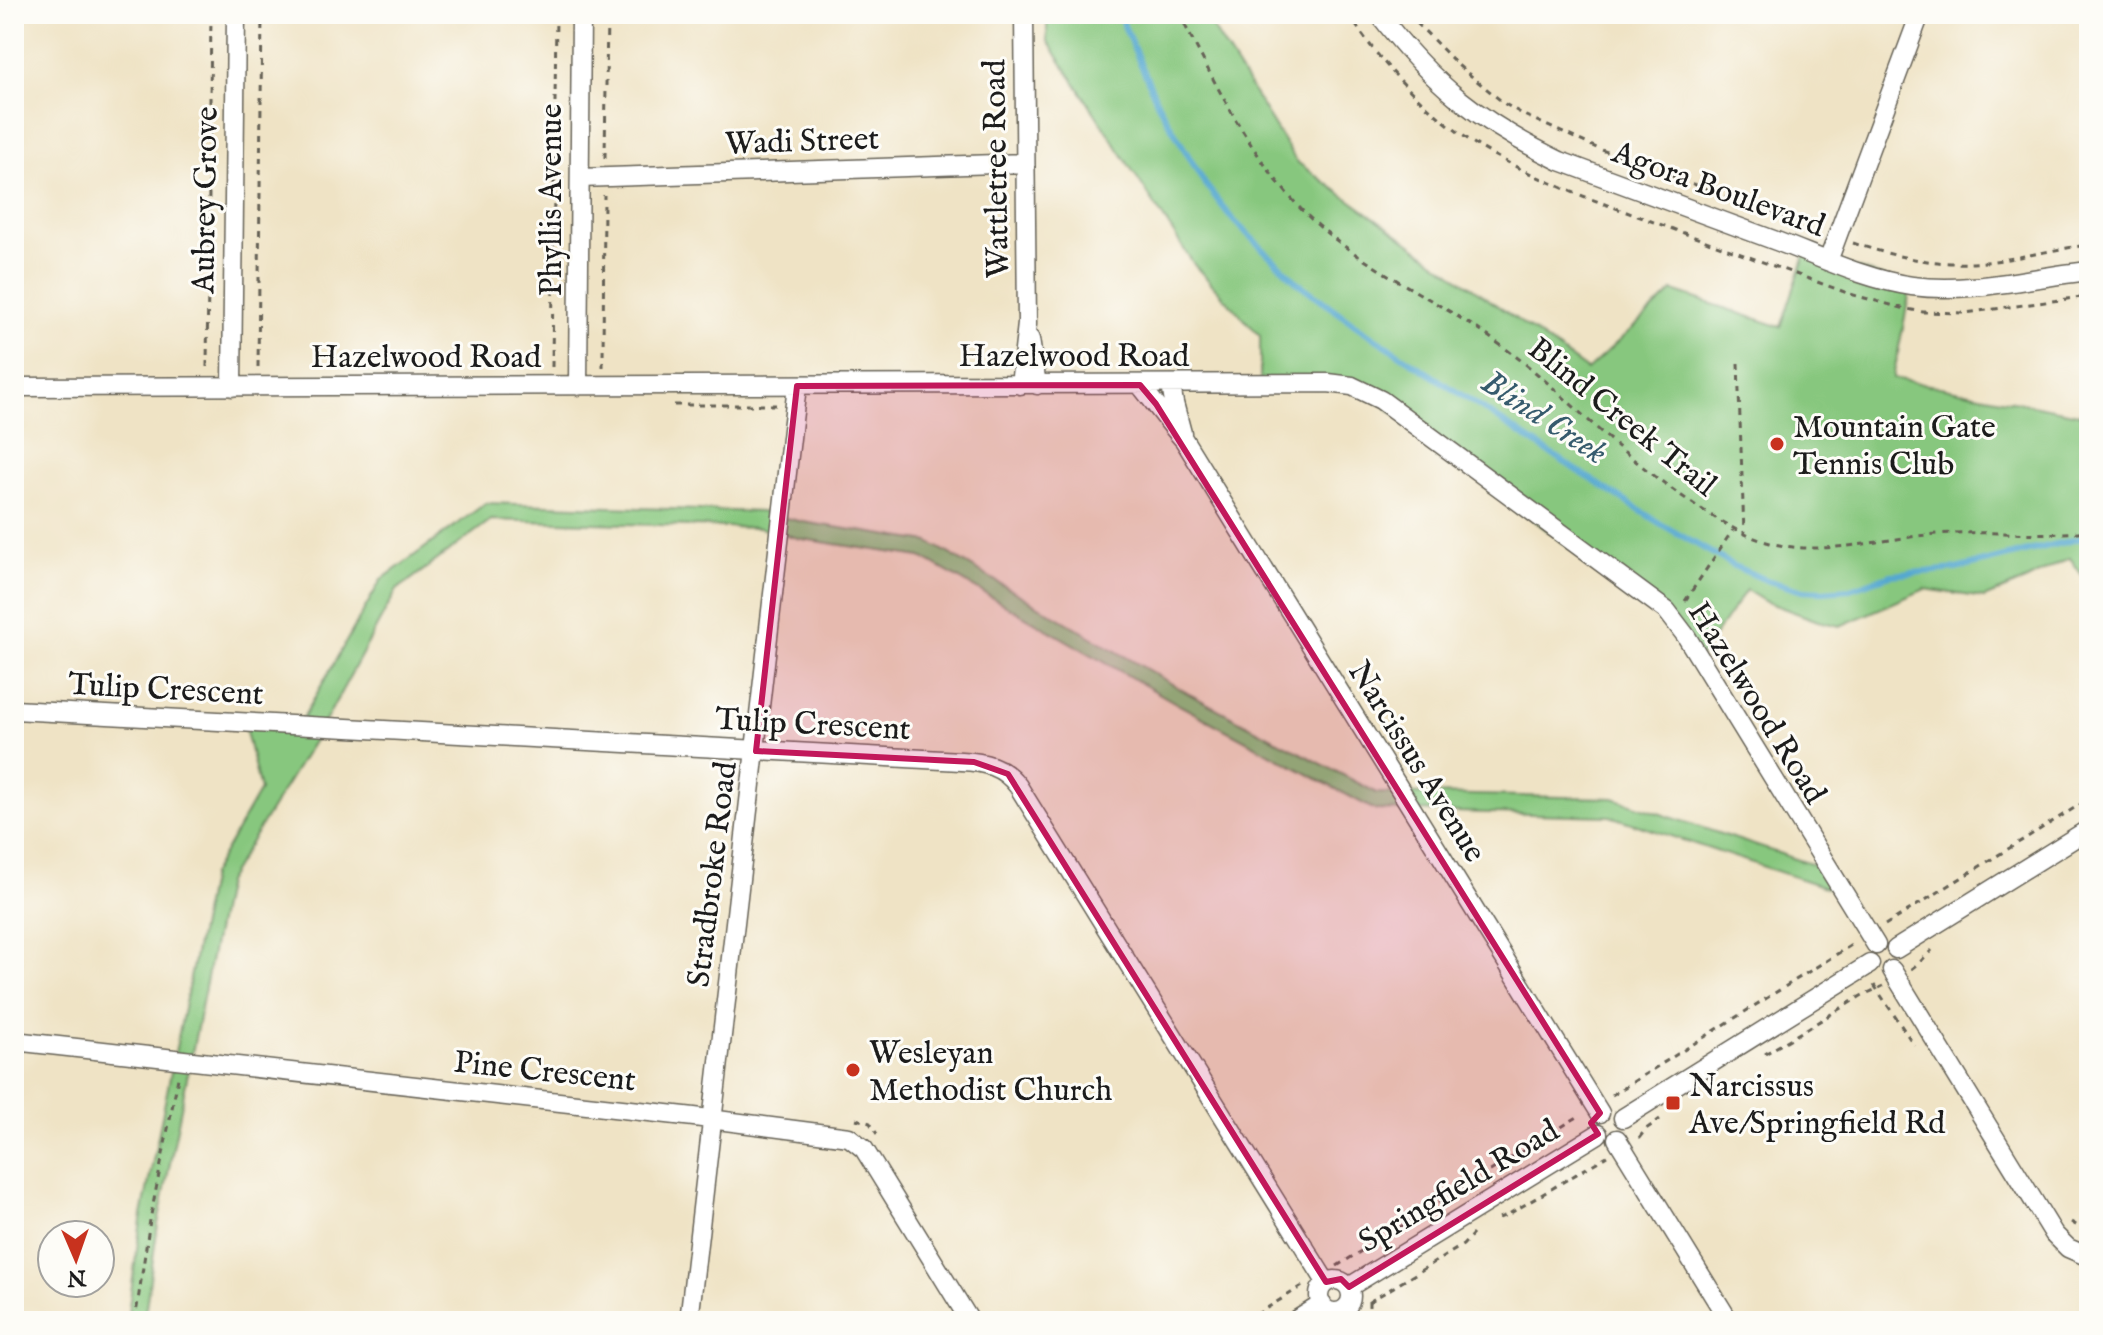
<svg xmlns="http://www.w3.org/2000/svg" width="2103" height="1335" viewBox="0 0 2103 1335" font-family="'IM FELL English',serif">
  <rect width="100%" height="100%" fill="#fdfcf7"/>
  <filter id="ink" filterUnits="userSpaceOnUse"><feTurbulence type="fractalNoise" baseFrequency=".0125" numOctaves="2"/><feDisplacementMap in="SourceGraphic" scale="16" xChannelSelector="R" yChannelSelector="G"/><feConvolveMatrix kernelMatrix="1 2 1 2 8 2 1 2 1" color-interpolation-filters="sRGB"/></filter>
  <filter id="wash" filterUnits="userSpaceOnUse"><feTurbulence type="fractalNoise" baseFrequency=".006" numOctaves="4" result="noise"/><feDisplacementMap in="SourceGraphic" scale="32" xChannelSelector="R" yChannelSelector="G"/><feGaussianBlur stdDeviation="1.8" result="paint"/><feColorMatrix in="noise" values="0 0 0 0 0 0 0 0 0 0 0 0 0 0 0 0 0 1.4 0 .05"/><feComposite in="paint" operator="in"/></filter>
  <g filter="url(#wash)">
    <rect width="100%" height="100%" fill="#efe3c5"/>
    <path fill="#87c77e" stroke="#52724d" stroke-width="2" d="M1047,14h157l93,148 290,208 86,-79 108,36 25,-75 105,34 -18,92 196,38v169l-19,-27 -43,22 -43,18 -59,-9 -85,37 -22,-5 -54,-20 -18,-11 -47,68 -13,-21 -322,-247 -104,-6v-48l-65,-70 -148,-226z
      M486,503l275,9 42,10 126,20 262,153 186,98 236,5 216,72 14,23 -233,-77 -235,-6 -194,-104 -260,-149 -119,-18 -43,-11 -268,-8 -94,70 -75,137 -96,155 -68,342 -14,97h-17l14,-101 70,-345 49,-85 -16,-67 55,2 82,-145z"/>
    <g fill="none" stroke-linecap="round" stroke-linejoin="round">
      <path stroke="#55a8d0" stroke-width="6" d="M1119,14l39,90 47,80 28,36 64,62 61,45 195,128 108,69 75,43 30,13 34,10 22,1 28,-2 41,-14 65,-6 133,-33"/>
    </g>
  </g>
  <g filter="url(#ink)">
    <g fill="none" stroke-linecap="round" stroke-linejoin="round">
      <defs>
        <path id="minor" d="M1379,14c53,70 102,109 181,147 73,27 146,54 219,81 42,16 89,38 133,44 60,8 118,-9 177,-15
          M580,178l445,-15
          M1828,261l92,-247
          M1030,339l7,46
          M1020,385l7,-61 -3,-310
          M1140,385c15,18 28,37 44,55l416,673
          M1171,385l3,18 8,30
          M578,386l3,-372
          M14,387l1314,-4 24,3 29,14 286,211 19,25 190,309
          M232,387l4,-373
          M14,710l947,51c23,1 42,5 57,25l308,496
          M1896,949l193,-120
          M1892,970l162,264 14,14 21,9
          M14,1041l680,76 155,20 15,12 106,172
          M1623,1118l247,-154
          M1617,1139l112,182
          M1319 1296a16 16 0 1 1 32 0a16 16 0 1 1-32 0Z
          M1349,1287l249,-153
          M689,1321l108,-935
          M1295,1321l27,-17"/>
      </defs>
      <use href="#minor" stroke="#666257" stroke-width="21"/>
      <path stroke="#666257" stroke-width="3" stroke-dasharray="6 6" stroke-linecap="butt" d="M1179,14c36,68 68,137 121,194 53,56 137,90 199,136 40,28 74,63 110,95 27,23 56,46 86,66 23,15 48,31 75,38 55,14 113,-5 168,-9 50,-4 101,3 151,-3
        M1349,14c31,51 79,99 129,132 29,18 62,32 94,46l278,102 52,14 21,4 42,1 124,-17
        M1408,14l51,52 46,38 21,12 73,33 221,82
        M605,158l2,-144
        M1853,243c39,13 79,22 120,20 39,-2 77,-14 116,-18
        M1738,363l6,170
        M207,367l4,-353
        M258,367l4,-353
        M552,367l4,-353
        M603,367l1,-172
        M674,405h104
        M1685,601l49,-73
        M1885,925l204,-126
        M1911,969l8,-6 13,-13
        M1874,985l40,60
        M1765,1054l96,-58 22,-10
        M1612,1095l241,-151
        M856,1119l14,4 7,11
        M1639,1138l7,-9 14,-10
        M1499,1218l10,-4 98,-58
        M2071,1222l18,11
        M1337,1266l242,-150
        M1369,1301v20
        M1369,1302l94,-57 10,-11
        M135,1321l15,-101 28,-142
        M1246,1321l58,-36"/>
      <use href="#minor" stroke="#fff" stroke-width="18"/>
    </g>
  </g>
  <path fill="#c2185b" fill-opacity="0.2" stroke="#c2185b" stroke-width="6" stroke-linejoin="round" d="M1140,385l16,19 444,709 -9,10 7,11 -249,153 -8,-8 -15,3 -318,-508 -34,-12 -218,-11 41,-365z"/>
  <g fill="#c8321e" stroke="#fdfcf7" stroke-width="3">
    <circle cx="1777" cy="444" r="8"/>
    <circle cx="853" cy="1070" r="8"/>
    <rect x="1665" y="1095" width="16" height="16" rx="4"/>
  </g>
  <g text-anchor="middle" stroke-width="6" stroke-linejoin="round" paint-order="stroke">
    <g font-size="32" fill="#1c1c1c" stroke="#fdfcf7">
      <text transform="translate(802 140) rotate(-2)" y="11">Wadi Street</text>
      <text transform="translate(995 169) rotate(-91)" y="11">Wattletree Road</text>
      <text transform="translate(1719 188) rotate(20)" y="11">Agora Boulevard</text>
      <text transform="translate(204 200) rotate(-89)" y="11">Aubrey Grove</text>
      <text transform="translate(550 200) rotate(-90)" y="11">Phyllis Avenue</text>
      <text x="1074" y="366">Hazelwood Road</text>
      <text x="426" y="367">Hazelwood Road</text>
      <text transform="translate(1623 416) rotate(39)" y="11">Blind Creek Trail</text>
      <text transform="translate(166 688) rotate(3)" y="11">Tulip Crescent</text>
      <text transform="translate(1758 702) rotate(58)" y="11">Hazelwood Road</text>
      <text transform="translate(813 723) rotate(3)" y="11">Tulip Crescent</text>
      <text transform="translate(1418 761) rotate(58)" y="11">Narcissus Avenue</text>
      <text transform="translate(711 874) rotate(-83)" y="11">Stradbroke Road</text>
      <text transform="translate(545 1070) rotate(6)" y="11">Pine Crescent</text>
      <text transform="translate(1458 1185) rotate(-31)" y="11">Springfield Road</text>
    </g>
    <g font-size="32" fill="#1c1c1c" stroke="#fdfcf7" text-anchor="start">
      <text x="1793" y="437">Mountain Gate<tspan x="1793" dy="37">Tennis Club</tspan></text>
      <text x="869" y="1063">Wesleyan<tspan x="869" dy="37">Methodist Church</tspan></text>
      <text x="1689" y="1096">Narcissus<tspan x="1689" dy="37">Ave/Springfield Rd</tspan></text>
    </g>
    <g font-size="34" font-style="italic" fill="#365b6d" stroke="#fdfcf7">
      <text transform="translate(1545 416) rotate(33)" y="12">Blind Creek</text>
    </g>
  </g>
  <rect width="2103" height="1335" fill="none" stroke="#fdfcf7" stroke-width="48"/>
  <g transform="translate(76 1259) rotate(178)"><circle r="38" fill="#fdfcf7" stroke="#a3a29f" stroke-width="2"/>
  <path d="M0-6L14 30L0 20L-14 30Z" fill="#c8321e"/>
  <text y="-12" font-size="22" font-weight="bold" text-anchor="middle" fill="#1c1c1c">N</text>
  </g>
</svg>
